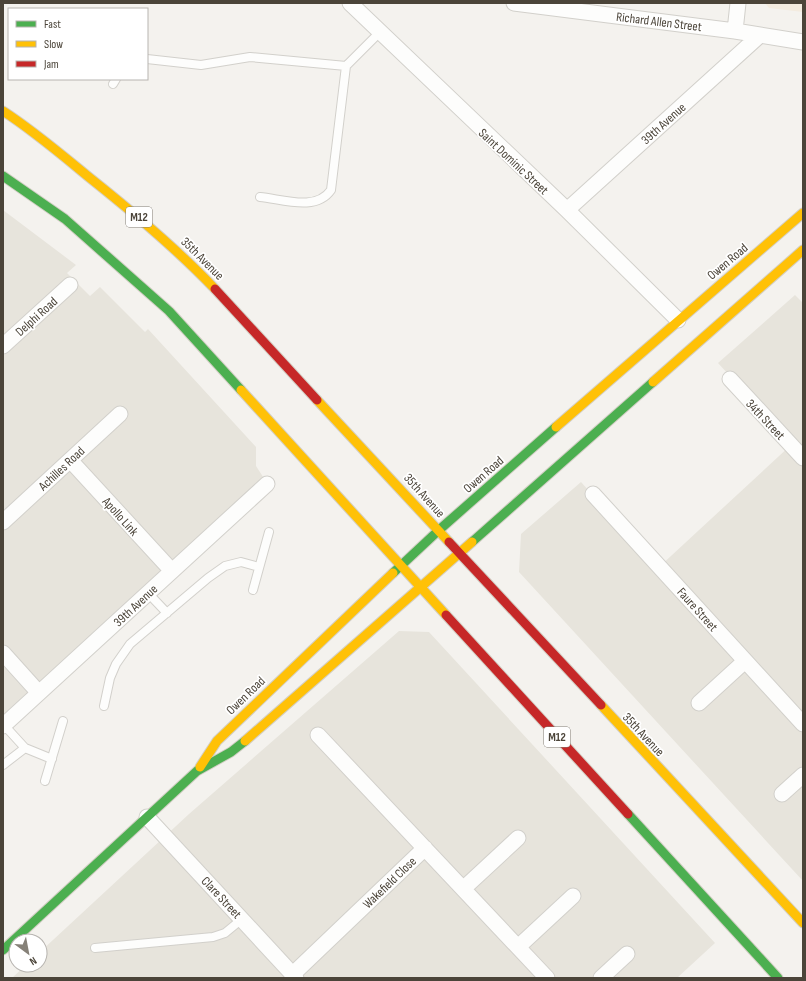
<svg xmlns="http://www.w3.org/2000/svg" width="806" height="981" viewBox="0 0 806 981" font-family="'Sofia Sans Condensed',sans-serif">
  <rect width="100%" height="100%" fill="#f4f2ee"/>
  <path fill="#e7e4dc" d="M3,210l73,55 -9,8 23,23 10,-9 45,45 3,-3 108,118v19l11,17 -264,242z
    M795,295l8,8v578l-284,-309 2,-38 60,-52 77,86 134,-124 -74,-81z
    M399,631l30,1 286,311 -38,35h-665l14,-13h14v-13l149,-138z"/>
  <path fill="#f3ebdf" d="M765,3h38v9l-34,-4z"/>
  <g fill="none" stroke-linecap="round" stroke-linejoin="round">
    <defs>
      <path id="lane" d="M147,59l54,6 49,-8 96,9
        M113,84l3,-5
        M260,197c22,2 56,15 71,-7l15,-124 33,-33
        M253,590l16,-58
        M148,593l19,20
        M104,706l6,-28 6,-14 14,-20 78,-66 17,-12 16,-4 18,5
        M25,748l27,11
        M3,765l22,-17 -21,-23
        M45,781l18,-60
        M95,948l118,-11 12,-4 17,-14"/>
      <path id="street" d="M350,3l217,207 111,110
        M514,3l221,28 68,11
        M735,31l3,-28
        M567,210l192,-174
        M3,346l67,-61
        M730,379l73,79
        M70,460l102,111
        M593,494l210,230
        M3,522l117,-108
        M3,653l36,40
        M699,703l46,-42
        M3,726l264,-242
        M318,735l229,243
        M782,794l21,-19
        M147,817l149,161
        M463,889l55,-51
        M518,947l55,-51
        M293,974l132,-126
        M601,978l26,-24"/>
      <path id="fast" d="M3,176l62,43 104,92 72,79
        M472,542l181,-160
        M393,573l46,-43 117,-103
        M628,814l150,164
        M3,950l194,-179 34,-19 14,-11"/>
      <path id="slow" d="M3,111c31,20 59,44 87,67 44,35 86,70 125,111
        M653,382l150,-132
        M241,390l205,225
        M317,400l132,142
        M556,427l247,-214
        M601,705l202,218
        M245,741l227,-199
        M200,767l17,-26 176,-168"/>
      <path id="jam" d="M215,289l102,111
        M449,542l152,163
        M446,615l182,199"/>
    </defs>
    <use href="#lane" stroke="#d2d0cb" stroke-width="10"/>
    <use href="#street" stroke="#d2d0cb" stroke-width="17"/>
    <use href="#fast" stroke="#d3cfc5" stroke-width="11"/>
    <use href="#slow" stroke="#d3cfc5" stroke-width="11"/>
    <use href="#jam" stroke="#d3cfc5" stroke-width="11"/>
    <use href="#lane" stroke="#fdfdfc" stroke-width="8"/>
    <use href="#street" stroke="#fdfdfc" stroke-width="15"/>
    <use href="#fast" stroke="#4caf50" stroke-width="9"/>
    <use href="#slow" stroke="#ffc107" stroke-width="9"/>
    <use href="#jam" stroke="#c62828" stroke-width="9"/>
  </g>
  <g text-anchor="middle" stroke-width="3.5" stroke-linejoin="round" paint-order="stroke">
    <g fill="#fff" stroke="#817c74" stroke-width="1">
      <rect x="126" y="207" width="26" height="20" rx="3"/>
      <rect x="544" y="727" width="26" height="20" rx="3"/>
    </g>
    <g font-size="12" font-weight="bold" fill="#4b4439">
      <text x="139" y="221">M12</text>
      <text x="557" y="741">M12</text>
    </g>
    <g font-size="13" fill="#4b4439" stroke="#fff">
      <text transform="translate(659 21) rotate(7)" y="5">Richard Allen Street</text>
      <text transform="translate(663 123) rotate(-42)" y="5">39th Avenue</text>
      <text transform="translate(514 161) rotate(43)" y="5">Saint Dominic Street</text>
      <text transform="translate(203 258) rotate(45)" y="5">35th Avenue</text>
      <text transform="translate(727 261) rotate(-40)" y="5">Owen Road</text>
      <text transform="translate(36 316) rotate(-42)" y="5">Delphi Road</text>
      <text transform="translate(766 419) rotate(47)" y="5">34th Street</text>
      <text transform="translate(61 468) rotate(-43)" y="5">Achilles Road</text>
      <text transform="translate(483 474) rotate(-41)" y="5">Owen Road</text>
      <text transform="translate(425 495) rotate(48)" y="5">35th Avenue</text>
      <text transform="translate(121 516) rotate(48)" y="5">Apollo Link</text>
      <text transform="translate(135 605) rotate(-43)" y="5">39th Avenue</text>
      <text transform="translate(698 609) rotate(48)" y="5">Faure Street</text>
      <text transform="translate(245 695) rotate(-44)" y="5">Owen Road</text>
      <text transform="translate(644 734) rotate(47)" y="5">35th Avenue</text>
      <text transform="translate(389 882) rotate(-44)" y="5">Wakefield Close</text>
      <text transform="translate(222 897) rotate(47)" y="5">Clare Street</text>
    </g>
  </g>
  <rect width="806" height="981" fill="none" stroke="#4b4439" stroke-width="8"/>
  <rect x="8" y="8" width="140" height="72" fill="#ffffff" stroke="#b7b4b0"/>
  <rect x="16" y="21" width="20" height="6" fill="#4caf50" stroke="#b7b4b0"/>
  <text x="44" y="28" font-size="12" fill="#4b4439">Fast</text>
  <rect x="16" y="41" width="20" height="6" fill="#ffc107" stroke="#b7b4b0"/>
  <text x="44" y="48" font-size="12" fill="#4b4439">Slow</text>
  <rect x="16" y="61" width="20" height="6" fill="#c62828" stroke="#b7b4b0"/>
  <text x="44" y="68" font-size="12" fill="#4b4439">Jam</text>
  <g transform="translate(28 953) rotate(148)"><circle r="19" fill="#ffffff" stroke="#b7b4b0"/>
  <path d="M0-3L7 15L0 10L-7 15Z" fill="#868178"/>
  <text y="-6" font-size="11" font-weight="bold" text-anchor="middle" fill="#4b4439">N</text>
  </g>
</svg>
